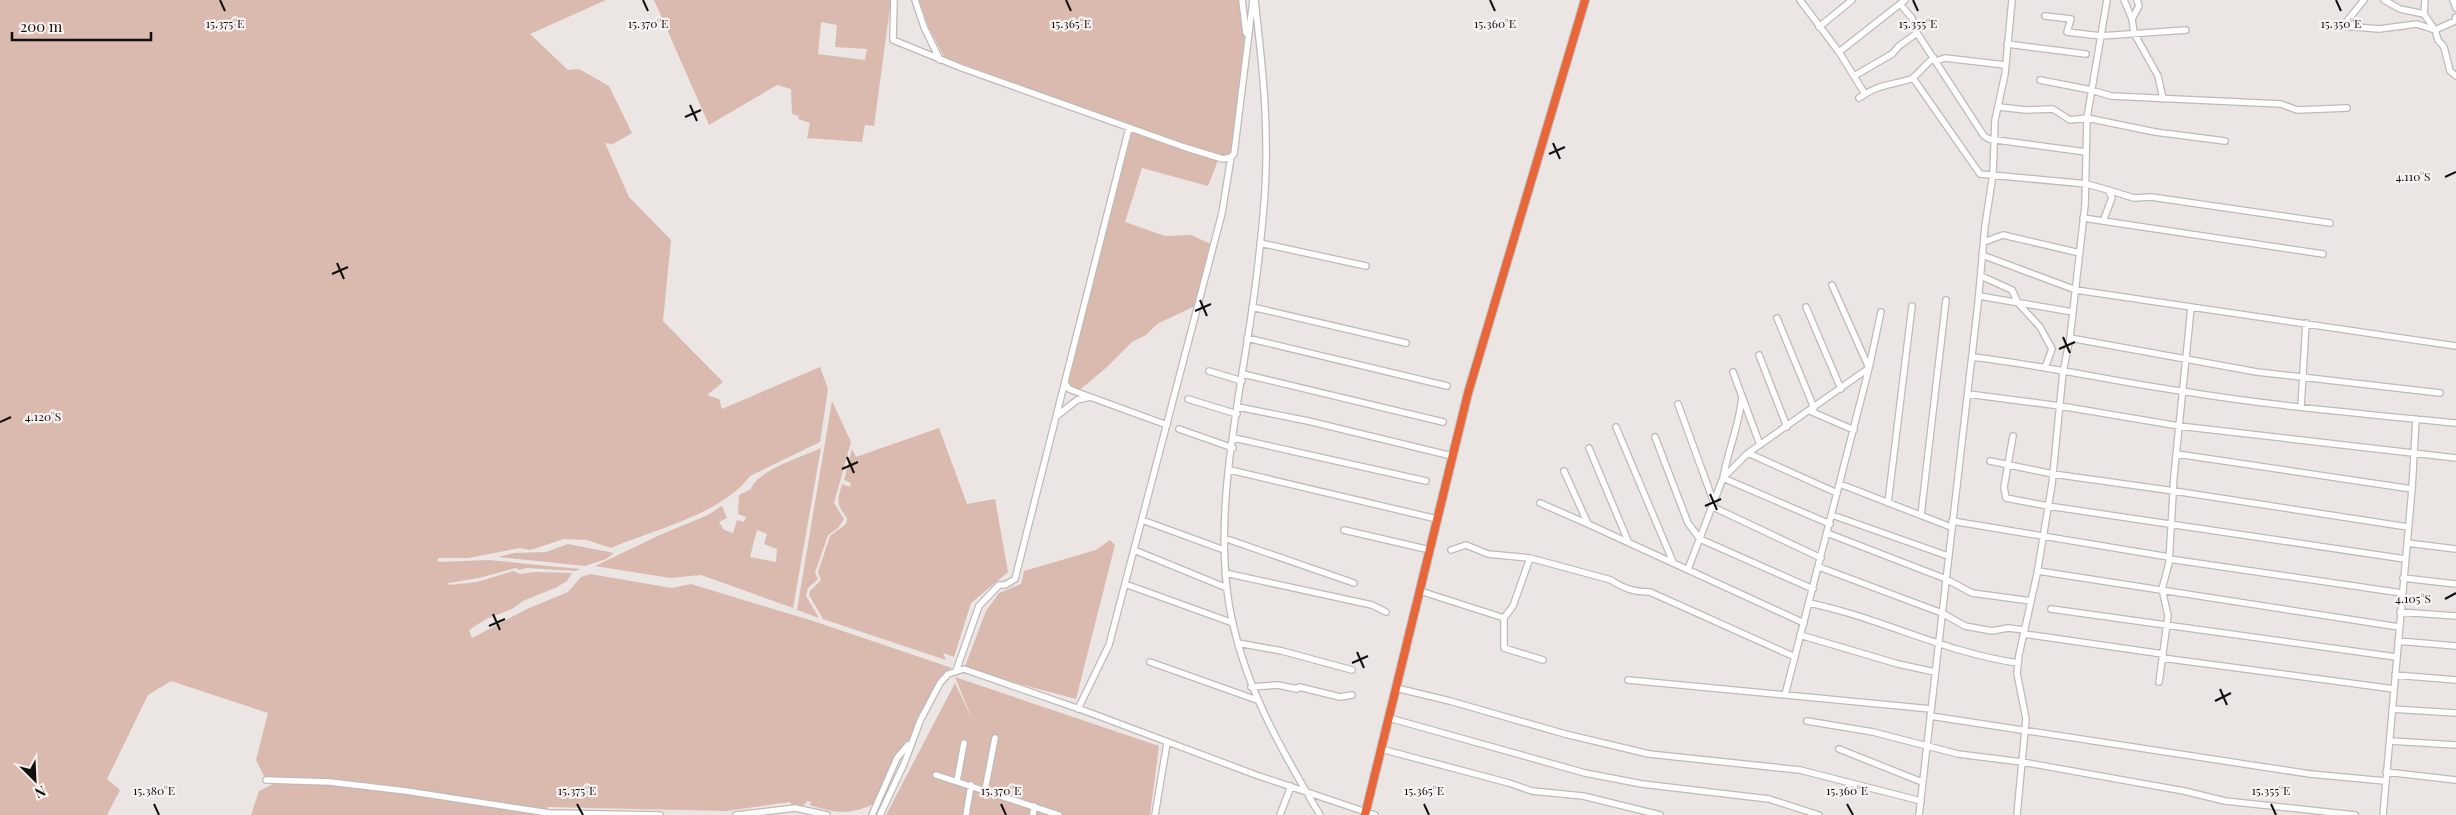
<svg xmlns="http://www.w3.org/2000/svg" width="2456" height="815" viewBox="0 0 2456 815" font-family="'Playfair Display',serif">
  <rect width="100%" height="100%" fill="#ebe5e4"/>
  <path fill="#dabaaf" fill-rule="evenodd" d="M0,0h606l-76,34 38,36 11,-1 30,17 23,47 -19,11 -8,-1 24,54 42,43 -8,81 60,61 -16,13 12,4 3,10 98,-42 8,22 -8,53 -70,34c-28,38 -97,54 -139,72l-24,-8 -23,-1 -34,11 -10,-2 -52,10h-30v4l51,-2 91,9 -4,2 -50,-3 -6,2 -5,-2 -36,10 -31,5 1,2 28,-3 36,-11 7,3 15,-2 37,1 -5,8 -12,7 -32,13 -11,8 -26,10 -17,11 3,8 55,-29 41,-17 13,-15 9,-3 82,14 19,-4 122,37 139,47 -9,6c-9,17 -64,127 -71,131 -24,10 -38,8 -62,0l1,-3 -4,-1 -4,5 -11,-1 -2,-3 -64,9 -179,-4 3,8h-299l8,-24 20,-10 -13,-1 -10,-20 12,-47 -97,-32 -23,14 -41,84 13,11 -13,25h-107z
    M654,0h237l-17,126 -9,-1 -3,17 -55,-4 3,-15 -12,-4 1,-3 -7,-2 -1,-25 -14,-4 -68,40zM821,22l16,3 -2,22 32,2 -2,11 -47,-6z
    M919,0h325l3,46 -13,108 -15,4 -11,28 -66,-18 -17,54 40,14 26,-1 22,10 -16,60 -40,19 -11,11 -14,7 -25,25 -30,25 -12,-9 64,-255 54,17 -239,-88 -16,-31z
    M832,401l19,41 -17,61 10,16 -6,9 -10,7 -13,38 3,6 -10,9 -2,8 13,22 -22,-8z
    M939,428l28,76 28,-5 13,73 -37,31 -17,54 -11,-4 3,7 -123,-41 -14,-24 1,-4 11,-11 -3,-8 12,-36 16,-12 1,-6c-11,-15 -10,-16 -5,-34l8,3 1,-4 -7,-3 8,-31 4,8z
    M821,448l-28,160 -92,-33 -31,3 -75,-12 67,-32 46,-19 14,-9 5,12 -8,4 5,8 9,3 4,-13 7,2 2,-5 -8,-3 1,-19 12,-6c7,-19 51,-32 70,-41zM757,530l10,4 -3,10 13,5 -1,13 -26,-5z
    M1110,540l5,5 -39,154 -112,-30 22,-58 13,-18 22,-9 3,-13 72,-21z
    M568,544l46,9 -8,6 -21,7 -87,-9 16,-4 32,-1z
    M955,677l204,69 -9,69h-264l69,-132 18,38z"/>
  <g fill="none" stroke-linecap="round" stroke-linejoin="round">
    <defs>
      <path id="minor" d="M894,0l-1,40 69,28 222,79 39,12 8,-2
        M915,0l9,27 16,33
        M1242,0l4,33
        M1255,0c5,48 11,95 11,143 1,43 -4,87 -9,130 -12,105 -45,226 -28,331 13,78 51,144 91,211
        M1800,0l39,52 26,42
        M2124,0l8,19 2,14 24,43 5,23
        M2384,0l16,9 24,5
        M2425,0l-1,14 11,16 3,10 6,7 6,24 6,5
        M2453,0l3,8
        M2045,16l26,3 -4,13 34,4 85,-6
        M2132,19l7,-13 -2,-6
        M2343,26l36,3 38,-5 18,6 20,-9 1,-4
        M2343,26l21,-26
        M1819,27l33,-27
        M1917,33l67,103 5,3 97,13
        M2007,44l79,10
        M1839,52l66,-52
        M1936,61l9,-3 60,7
        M1854,76l38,-22 7,-8 18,-13 -5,-15 -12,-14
        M1913,78l67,96 107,10 21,6 4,8 -9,23
        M2040,80l51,10 20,6 170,8 16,6 50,-2
        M1859,98c22,-15 30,-12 52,-19 5,-2 16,-17 23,-21
        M1999,107l27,3 27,-1 17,11 17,-2 68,14 70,9
        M2108,190l26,8 17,-1 179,26
        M2083,218l240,36
        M1984,242l19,-7 77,18
        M1260,243l106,23
        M1982,255l94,35 380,56
        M1981,276l31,14 6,13 22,24 12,22 -7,19
        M1979,296l94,16
        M1252,307l154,36
        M1806,307l35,82
        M1777,318l37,90
        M1247,338l200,48
        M2070,338l187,34 183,21
        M1759,355l28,72
        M1972,357c70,8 139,24 209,34 91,15 183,23 275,32
        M1209,371l33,10
        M1733,372l27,73
        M1243,374l200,48
        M1065,383l4,6 13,5 85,31
        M1968,394l92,12 119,20 277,32
        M1742,396c-2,27 -14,54 -19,82l107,46
        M1188,399l49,15
        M1678,404l36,99
        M1238,407l70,14 144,35
        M2301,407l5,-84
        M1810,411l44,19
        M1058,415l19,-15 13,-3
        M1616,427l57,135
        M1179,429l54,19
        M2013,436l-9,51 2,11 42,8 357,53
        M1655,437l33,86 12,16 113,50
        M1234,438l192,43
        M1589,448l39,93
        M1748,453l89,40
        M2177,454l235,35
        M1990,461l63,13 121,17 234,36
        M1230,470l207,49
        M1564,471l24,53 216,99
        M1840,484l111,43
        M1540,503l48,21
        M1888,503l24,-197
        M1713,507l108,51
        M1832,515l116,41
        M1921,515l25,-215
        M1142,520l82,30
        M1952,521l217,36
        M1344,530l86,20
        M1827,533l119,46 26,14 59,8
        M1224,538l130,45
        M2407,543l49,6
        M1134,550l93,38
        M1451,550l15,-5 22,9 42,4 81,22c13,9 24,12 39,12l145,65
        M2169,559l233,34
        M1819,567l123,46 23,13 27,5 16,-3 17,2
        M1688,569l35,-91 25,-25 121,-85 -37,-83
        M2038,571l361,56
        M1225,573l147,32 14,7
        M2403,578l53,6
        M1125,584l108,39
        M1420,591l84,27v30l39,12
        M1809,603c72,15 137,50 209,60
        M2051,609l345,48
        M2400,612l56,4
        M1504,618l9,-12 17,-48
        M2024,634l139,20
        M1800,635l98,29 37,8
        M2398,641l58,5
        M1238,643l44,8 70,19
        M2162,658l232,31
        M1150,662l107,38
        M956,671l23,-65 20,-21h6l10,-6 114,-451
        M2395,675l61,5
        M1628,680l303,29
        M2159,682l9,-66 -6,-27 7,-26 5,-87 17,-168
        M1251,687l27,-2 19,4 2,-2 41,10 12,-2
        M1396,688l54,13 115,33 84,20 151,16 121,31
        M1785,695l84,-327 12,-56
        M1078,709l31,-64 113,-432 9,-56 3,-3 19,-154
        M2392,709l64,4
        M1930,716l380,58 75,7
        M1389,718l196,55 57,11 127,15 50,16
        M1807,721l66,11 85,22 64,8 162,29 41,10 130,14
        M2390,741l66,4
        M1381,749l128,34 23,8 51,5 77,19
        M1839,749l83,33
        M2386,772l70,8
        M936,775l123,40
        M266,780l64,2 76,9 143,22 111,2
        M957,781l7,-38
        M985,790l10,-52
        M736,815l59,-7 32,7
        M872,815l25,-57 11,-13
        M880,815l24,-51 16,-43 20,-38 8,-9 16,-5 124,43 168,63 119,40
        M966,815l5,-30
        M1033,815l1,-9
        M1155,815l12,-72
        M1280,815l11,-29
        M1919,815l59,-512 7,-77 8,-52 2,-54 10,-46 7,-74
        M2017,815l9,-96 -9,-46 2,-18 18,-81 15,-90 11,-112 7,-34 15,-133 2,-87 20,-118
        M2383,815l29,-326 4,-70"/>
      <path id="highway" d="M1365,815l103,-422 117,-393"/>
    </defs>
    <use href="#minor" stroke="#bfb9b7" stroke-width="8"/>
    <use href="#highway" stroke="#c1c1c0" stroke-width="10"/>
    <use href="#minor" stroke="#fff" stroke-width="5.5"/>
    <use href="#highway" stroke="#e8673a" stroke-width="8"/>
  </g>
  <path fill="none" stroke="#100f0e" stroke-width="2" d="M220,0l5,11M643,0l5,11M1066,0l5,11M1490,0l5,11M1913,0l5,11M2336,0l5,11M690,105l7,16M685,117l16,-7M1553,143l7,16M1549,154l16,-7M2445,177l11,-5M337,263l7,16M332,274l16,-7M1200,300l7,16M1195,311l16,-7M2063,337l7,16M2059,349l16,-7M0,422l11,-5M847,457l7,16M842,469l16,-7M1710,494l7,16M1705,506l16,-7M2445,599l11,-6M493,614l7,16M489,626l16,-7M1357,652l7,16M1352,663l16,-7M2220,689l7,16M2215,701l16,-8M154,804l5,11M577,804l6,11M1001,804l5,11M1424,804l5,11M1847,804l6,11M2271,804l5,11"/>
  <g font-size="12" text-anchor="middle" fill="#100f0e" stroke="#f8f3f1" stroke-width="4.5" stroke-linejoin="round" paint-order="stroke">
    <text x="225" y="28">15.375°E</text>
    <text x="648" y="28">15.370°E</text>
    <text x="1071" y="28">15.365°E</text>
    <text x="1495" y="28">15.360°E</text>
    <text x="1918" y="28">15.355°E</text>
    <text x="2341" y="28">15.350°E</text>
    <text x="2413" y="181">4.110°S</text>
    <text x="43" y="421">4.120°S</text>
    <text x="2413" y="603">4.105°S</text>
    <text x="154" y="795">15.380°E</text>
    <text x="577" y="795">15.375°E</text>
    <text x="1001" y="795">15.370°E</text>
    <text x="1424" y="795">15.365°E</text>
    <text x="1847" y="795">15.360°E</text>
    <text x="2271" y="795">15.355°E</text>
  </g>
  <g transform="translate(35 780) rotate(156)" stroke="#f8f3f1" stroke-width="4" paint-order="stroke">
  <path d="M0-4L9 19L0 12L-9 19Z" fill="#100f0e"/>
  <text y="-8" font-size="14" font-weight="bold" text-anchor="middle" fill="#100f0e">N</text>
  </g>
  <path d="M12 32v8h139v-8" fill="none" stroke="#100f0e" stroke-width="2.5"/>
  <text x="20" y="32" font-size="15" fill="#100f0e" stroke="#f8f3f1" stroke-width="4" paint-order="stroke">200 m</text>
</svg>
